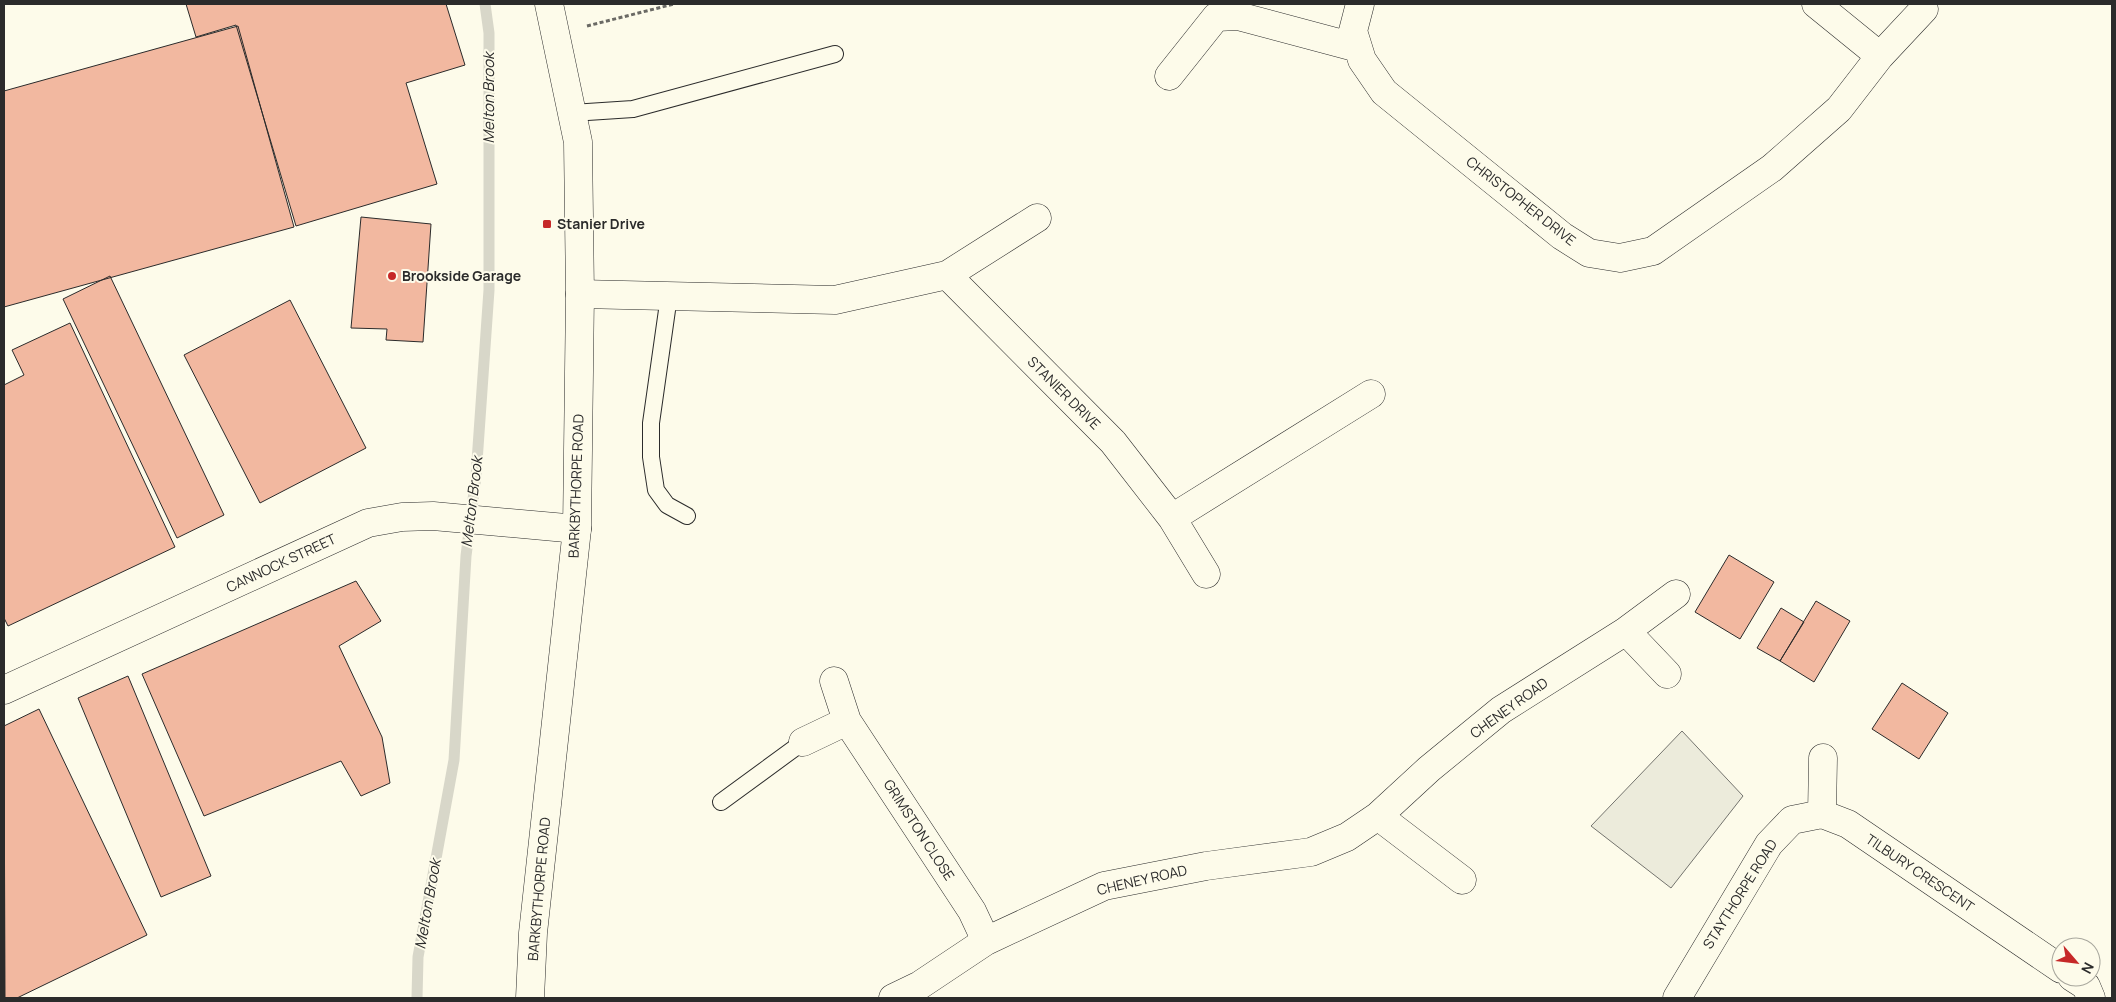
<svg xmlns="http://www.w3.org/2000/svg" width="2116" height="1002" viewBox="0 0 2116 1002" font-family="Manrope,sans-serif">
  <rect width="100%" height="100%" fill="#fdfbea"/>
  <path fill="#ecebdb" stroke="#74746e" d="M1682,731l61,65 -72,92 -80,-62z"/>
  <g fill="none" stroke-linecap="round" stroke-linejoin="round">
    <path stroke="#d8d7c9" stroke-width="11" d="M417,998l1,-41 36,-197 12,-204 10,-80 13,-186v-257l-4,-29"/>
  </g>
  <path fill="#f2b8a0" stroke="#2b2b2b" d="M186,4h260l19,61 -59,18 31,101 -141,42 -60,-201 -40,12z
    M238,26l56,201 -290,80v-216z
    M361,217l70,7 -8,118 -37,-2 1,-11 -36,-1z
    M110,276l114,239 -47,23 -114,-239z
    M290,300l76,148 -106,55 -76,-148z
    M70,323l105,224 -167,79 -4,-8v-233l20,-10 -12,-25z
    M1729,555l45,27 -34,57 -45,-27z
    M356,581l25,40 -42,25 43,91 8,46 -29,13 -20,-35 -137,55 -62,-142z
    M1816,601l34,20 -36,61 -34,-21z
    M1781,608l23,14 -24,39 -23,-13z
    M128,676l83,200 -50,21 -83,-199z
    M1902,683l46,30 -29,46 -47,-30z
    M39,709l108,226 -130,63h-12l-1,-272z"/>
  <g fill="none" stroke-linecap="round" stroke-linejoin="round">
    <defs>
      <path id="service" d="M572,113l61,-4 202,-55
        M669,296l-18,127v34l5,33 11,15 20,11
        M721,802l82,-60"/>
      <path id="minor" d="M1360,4l-7,27 9,29 22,32 178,144 27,17 31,5 33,-7 119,-83 67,-59 41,-53 -64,-52
        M1880,56l44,-47
        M1169,76l47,-59 22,-1 120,32
        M947,275l90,-57
        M580,294l255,6 112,-25 166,167 59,76 199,-124
        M1172,518l34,56
        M1626,631l41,43
        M834,681l13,40 125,190 14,30
        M4,690l364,-167 34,-6 31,-1 144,13
        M803,742l44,-21
        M1823,758l-1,56 26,10 213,145
        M1378,816l84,64
        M2072,977l14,9 5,12
        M893,998l27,-13 66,-44 118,-55 102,-20 105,-14 36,-15 31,-21 51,-47 72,-59 125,-79 50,-37
        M1677,998l92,-154 23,-24 30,-6"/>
      <path id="tertiary" d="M530,998l3,-65 44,-404 3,-235 -2,-152 -29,-138"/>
    </defs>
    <use href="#service" stroke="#2b2b2b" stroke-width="18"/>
    <use href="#minor" stroke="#2b2b2b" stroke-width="29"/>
    <use href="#tertiary" stroke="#2b2b2b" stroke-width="29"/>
    <path stroke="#6a6964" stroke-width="3" stroke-dasharray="4 2.5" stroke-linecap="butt" d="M587,26l87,-22"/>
    <use href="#service" stroke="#fdfbea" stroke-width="16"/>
    <use href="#minor" stroke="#fdfbea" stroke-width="28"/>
    <use href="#tertiary" stroke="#fdfbea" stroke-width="28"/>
  </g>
  <g fill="#c62828" stroke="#fdfbea" stroke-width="2">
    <rect x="542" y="219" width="10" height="10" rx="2.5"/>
    <circle cx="392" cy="276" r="5"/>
  </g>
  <g text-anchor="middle" stroke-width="4" stroke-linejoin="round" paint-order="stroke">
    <g font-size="14" fill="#2b2b2b" stroke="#fdfbea">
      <text transform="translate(1521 201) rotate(38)" y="5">CHRISTOPHER DRIVE</text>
      <text transform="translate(1064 393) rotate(45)" y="5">STANIER DRIVE</text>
      <text transform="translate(576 486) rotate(-88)" y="5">BARKBYTHORPE ROAD</text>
      <text transform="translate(281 563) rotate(-25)" y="5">CANNOCK STREET</text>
      <text transform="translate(1509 708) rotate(-36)" y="5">CHENEY ROAD</text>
      <text transform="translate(919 830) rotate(57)" y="5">GRIMSTON CLOSE</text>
      <text transform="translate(1920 873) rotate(34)" y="5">TILBURY CRESCENT</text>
      <text transform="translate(1142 880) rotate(-13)" y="5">CHENEY ROAD</text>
      <text transform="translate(539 889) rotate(-85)" y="5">BARKBYTHORPE ROAD</text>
      <text transform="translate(1740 894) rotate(-58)" y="5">STAYTHORPE ROAD</text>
    </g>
    <g font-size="14" font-weight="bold" fill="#2b2b2b" stroke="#fdfbea" text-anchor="start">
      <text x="557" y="229">Stanier Drive</text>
      <text x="402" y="281">Brookside Garage</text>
    </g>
    <g font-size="15" font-style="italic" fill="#2b2b2b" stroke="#fdfbea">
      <text transform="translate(489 98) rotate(-90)" y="5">Melton Brook</text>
      <text transform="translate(472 502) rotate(-83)" y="5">Melton Brook</text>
      <text transform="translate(428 904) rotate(-80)" y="5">Melton Brook</text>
    </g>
  </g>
  <rect width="2116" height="1002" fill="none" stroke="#2b2b2b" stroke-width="10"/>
  <g transform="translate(2076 962) rotate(118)"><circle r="24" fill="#fdfbea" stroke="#a9a89e"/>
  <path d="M0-4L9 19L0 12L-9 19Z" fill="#c62828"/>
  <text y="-8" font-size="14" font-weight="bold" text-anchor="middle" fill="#2b2b2b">N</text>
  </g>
</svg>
